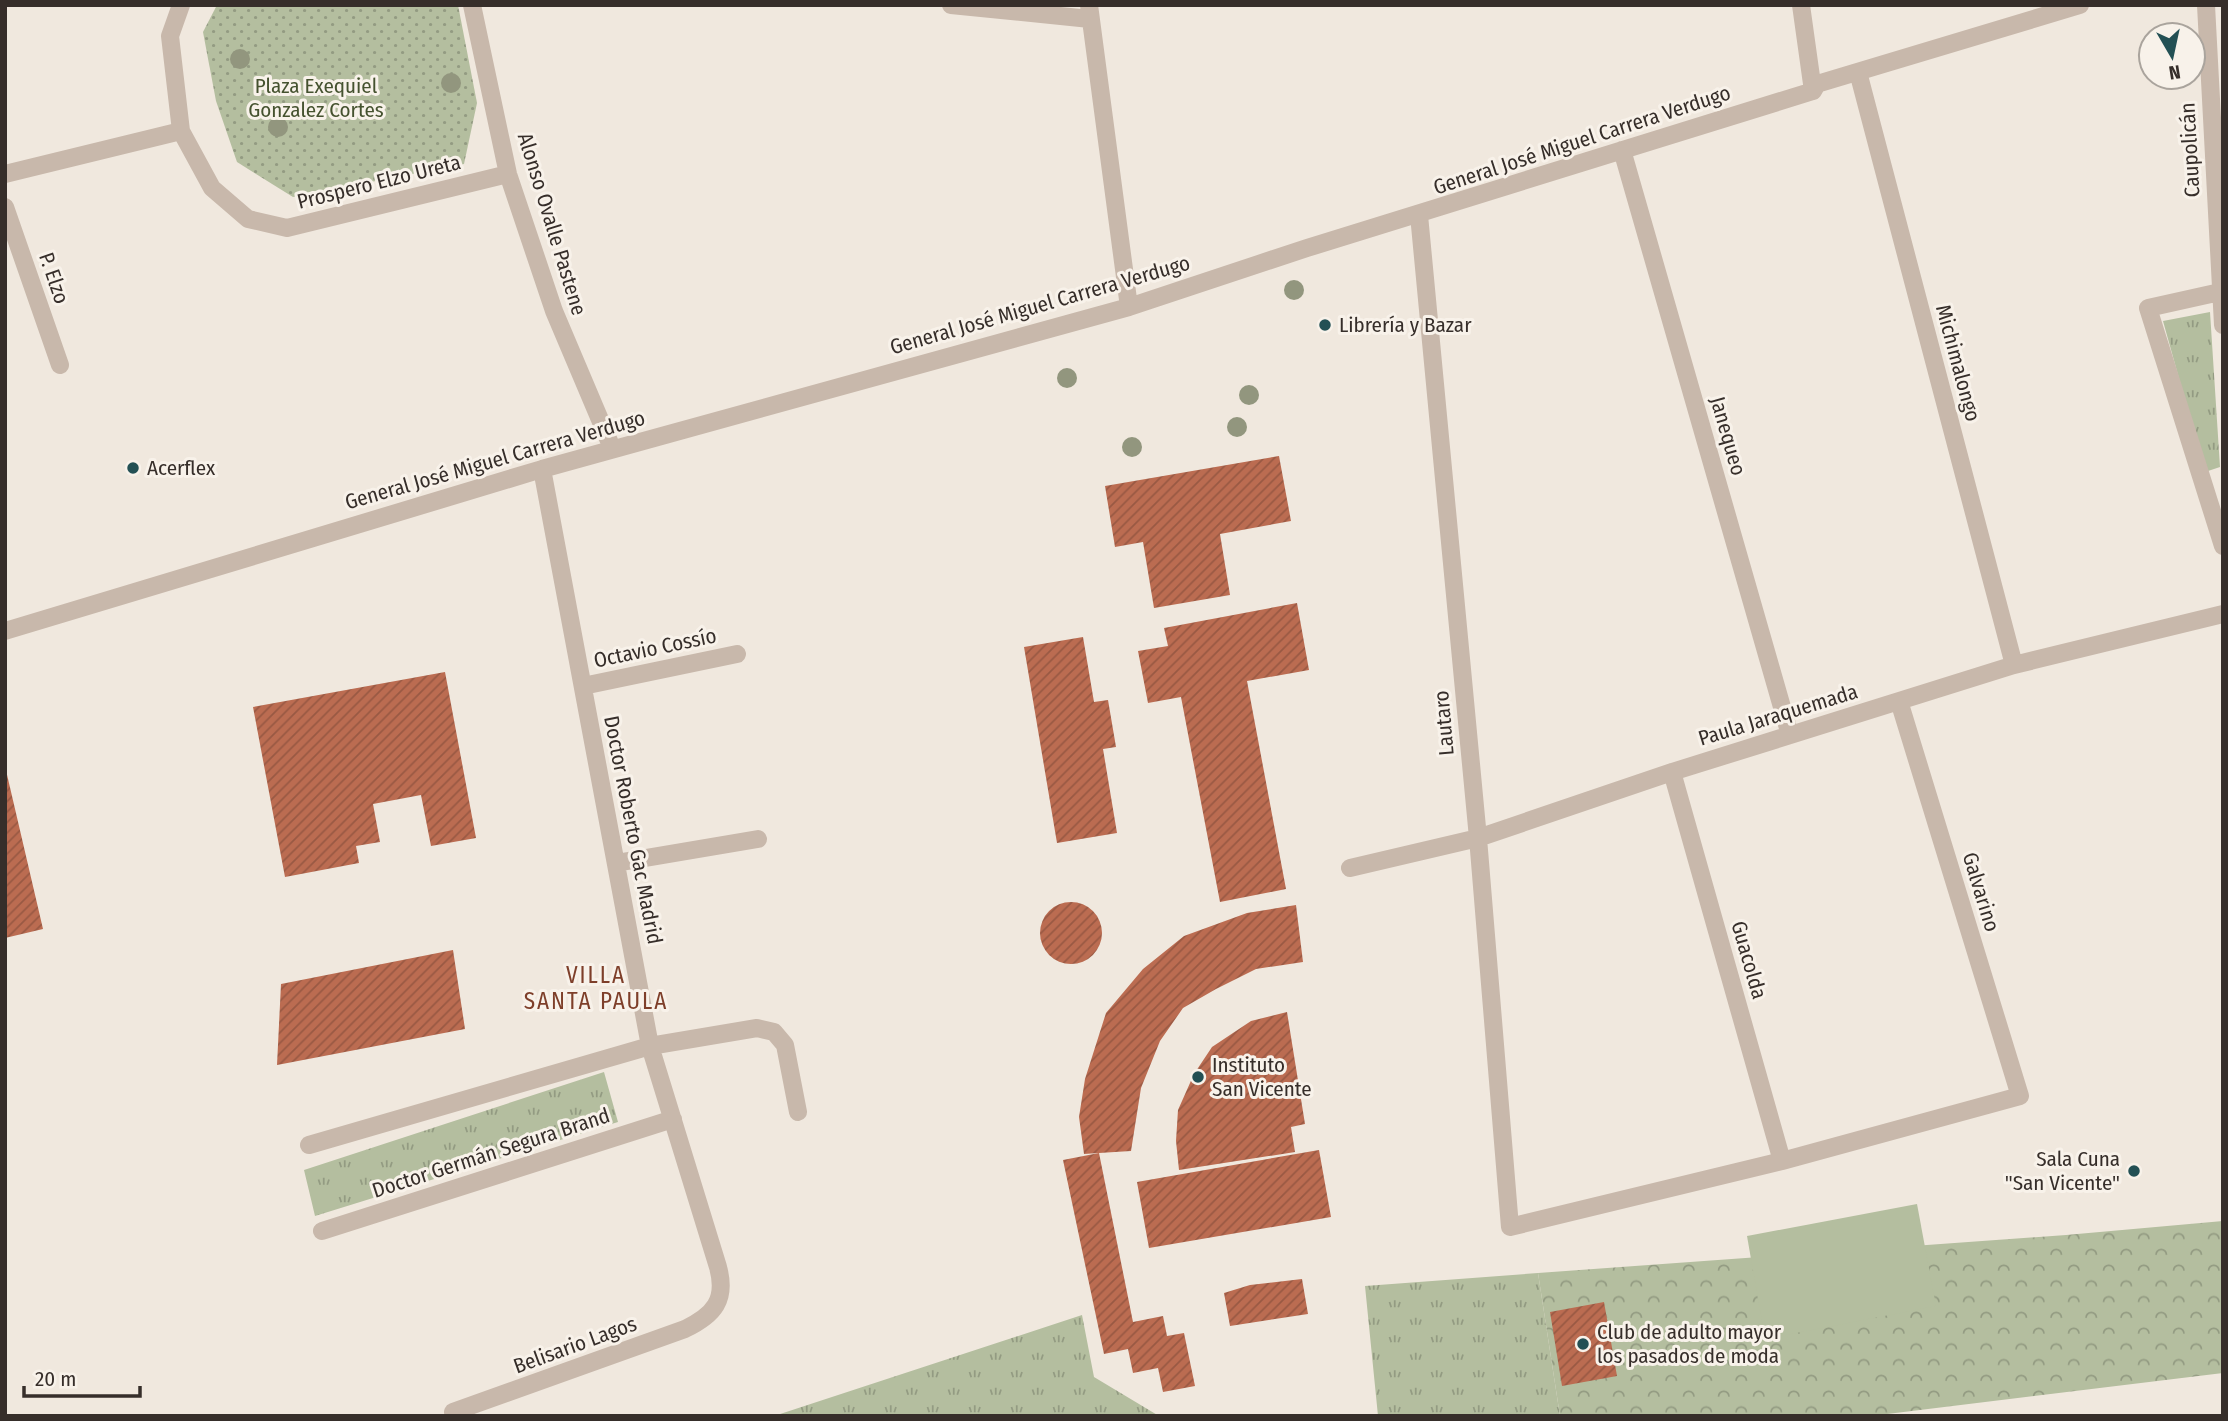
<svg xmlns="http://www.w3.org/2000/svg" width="2228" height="1421" viewBox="0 0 2228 1421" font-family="'Fira Sans Condensed',sans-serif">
  <defs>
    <pattern id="grass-tufts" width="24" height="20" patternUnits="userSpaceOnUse" patternTransform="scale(1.75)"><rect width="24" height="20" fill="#b4be9f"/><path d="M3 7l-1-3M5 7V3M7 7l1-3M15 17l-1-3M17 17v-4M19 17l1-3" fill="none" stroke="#939b82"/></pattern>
    <pattern id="forest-crowns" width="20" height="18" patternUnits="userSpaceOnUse" patternTransform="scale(1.75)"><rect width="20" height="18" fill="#b4be9f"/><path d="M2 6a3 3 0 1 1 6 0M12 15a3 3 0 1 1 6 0" fill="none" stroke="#939b82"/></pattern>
    <pattern id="park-dots" width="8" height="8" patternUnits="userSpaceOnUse" patternTransform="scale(1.75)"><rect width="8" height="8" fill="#b4be9f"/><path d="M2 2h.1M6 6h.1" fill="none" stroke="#939b82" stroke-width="1.8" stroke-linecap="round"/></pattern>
    <pattern id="building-hatch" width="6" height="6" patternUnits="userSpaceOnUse" patternTransform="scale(1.75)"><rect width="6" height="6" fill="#bb6c51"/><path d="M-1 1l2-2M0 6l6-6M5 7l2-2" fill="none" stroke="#995943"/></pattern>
  </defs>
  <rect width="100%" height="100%" fill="#f0e8de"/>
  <path fill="url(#grass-tufts)" d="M2210,312l10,155 -15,5 -42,-151z
    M604,1072l14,50 -303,94 -11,-46z
    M1538,1273l22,143h-182l-13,-130z
    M1082,1315l12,62 65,39h-385z"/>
  <path fill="url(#forest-crowns)" d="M2223,1221v152l-352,43h-311l-22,-143 528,-38z"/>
  <path fill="url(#park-dots)" d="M217,5h241l19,98 -13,61 -171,33 -56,-35 -21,-61 -13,-69z"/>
  <path fill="#b4be9f" d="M1917,1204l19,102 -171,33 -18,-103z"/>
  <path fill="url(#building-hatch)" d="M1279,456l12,65 -71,13 10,61 -76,13 -11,-66 -28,5 -10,-61z
    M1297,603l12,67 -62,11 39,208 -66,13 -39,-205 -33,6 -10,-52 30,-5 -4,-18z
    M1083,637l11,65 14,-2 8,47 -13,2 14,84 -60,10 -33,-196z
    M445,672l31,166 -45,8 -10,-51 -48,9 7,38 -24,4 3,17 -74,14 -32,-170z
    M5,766l38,163 -38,9z
    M1040 933a31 31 0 1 1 62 0a31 31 0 1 1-62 0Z
    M1296,905l7,57 -47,7 -40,20 -33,19 -23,33 -19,47 -10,63 -32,2 34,169 30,-6 4,20 17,-3 11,53 -32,6 -5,-24 -25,5 -5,-24 -24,5 -41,-194 36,-7 -15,1 -5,-37 6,-38 21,-66 37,-44 41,-33 63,-23z
    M453,950l12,79 -188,36 4,-81z
    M1287,1012l18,112 -14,3 4,25 -116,18 -3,-29 2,-31 16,-36 18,-27 39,-26z
    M1319,1150l12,67 -182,31 -12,-66z
    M1302,1279l6,35 -78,12 -6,-33 26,-8z
    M1604,1302l13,74 -55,10 -12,-74z"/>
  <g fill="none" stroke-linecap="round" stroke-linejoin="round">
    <path stroke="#c8b8ab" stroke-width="18" d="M181,5l-11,31 11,95 31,57 36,31 39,9 221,-54
      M472,5l36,169 46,137 58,137
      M951,5l139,14
      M1089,5l40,302
      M1801,5l12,86
      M2206,5l17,320
      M1858,72l156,593
      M1622,150l168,585
      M5,174l176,-43
      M5,207l55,158
      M1419,215l59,623 32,389 272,-66 238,-65 -121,-395
      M2220,292l-72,16 75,238
      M5,631l537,-162 587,-162 178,-59 506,-157 4,-7 263,-79
      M583,686l154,-32
      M1672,772l110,389
      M616,863l142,-24
      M1350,868l128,-30 194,-66 342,-107 209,-51
      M309,1145l341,-99 107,-18 17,4 11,13 13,67
      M322,1231l351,-112
      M453,1412l232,-83c29,-14 42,-29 33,-62l-68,-221 -108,-577"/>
  </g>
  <g fill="#92967e">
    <circle cx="240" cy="59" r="10"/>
    <circle cx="451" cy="83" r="10"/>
    <circle cx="365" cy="110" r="10"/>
    <circle cx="278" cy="127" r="10"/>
    <circle cx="1294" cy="290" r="10"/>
    <circle cx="1067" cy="378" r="10"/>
    <circle cx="1249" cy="395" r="10"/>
    <circle cx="1237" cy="427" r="10"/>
    <circle cx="1132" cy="447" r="10"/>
  </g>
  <g fill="#235054" stroke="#f8f2ea" stroke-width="2.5">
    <circle cx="1325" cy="325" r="7"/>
    <circle cx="133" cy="468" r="7"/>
    <circle cx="1198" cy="1077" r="7"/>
    <circle cx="2134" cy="1171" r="7"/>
    <circle cx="1583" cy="1344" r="7"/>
  </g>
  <g text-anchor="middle" stroke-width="6" stroke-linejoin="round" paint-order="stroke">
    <g font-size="21" fill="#45522f" stroke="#f8f2ea">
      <text x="316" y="93">Plaza Exequiel<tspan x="316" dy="24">Gonzalez Cortes</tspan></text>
    </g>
    <g font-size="21" fill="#362e2a" stroke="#f8f2ea">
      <text transform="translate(1582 140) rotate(-18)" y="7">General José Miguel Carrera Verdugo</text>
      <text transform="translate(2190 150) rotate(-93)" y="7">Caupolicán</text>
      <text transform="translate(379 182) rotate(-14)" y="7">Prospero Elzo Ureta</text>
      <text transform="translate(552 224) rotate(73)" y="7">Alonso Ovalle Pastene</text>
      <text transform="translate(54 278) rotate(71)" y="7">P. Elzo</text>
      <text transform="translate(1040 305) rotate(-16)" y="7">General José Miguel Carrera Verdugo</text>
      <text transform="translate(1958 363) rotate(75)" y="7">Michimalongo</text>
      <text transform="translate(1728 436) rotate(74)" y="7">Janequeo</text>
      <text transform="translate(495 460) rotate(-16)" y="7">General José Miguel Carrera Verdugo</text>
      <text transform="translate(655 648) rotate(-12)" y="7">Octavio Cossío</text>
      <text transform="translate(1778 715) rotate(-17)" y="7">Paula Jaraquemada</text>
      <text transform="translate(1444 723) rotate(-95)" y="7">Lautaro</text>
      <text transform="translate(633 830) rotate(79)" y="7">Doctor Roberto Gac Madrid</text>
      <text transform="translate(1981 892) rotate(73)" y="7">Galvarino</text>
      <text transform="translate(1749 960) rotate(74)" y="7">Guacolda</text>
      <text transform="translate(491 1153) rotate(-18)" y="7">Doctor Germán Segura Brand</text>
      <text transform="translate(575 1345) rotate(-20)" y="7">Belisario Lagos</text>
    </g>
    <g font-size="21" fill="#362e2a" stroke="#f8f2ea" text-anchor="start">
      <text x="1339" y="332">Librería y Bazar</text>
      <text x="147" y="475">Acerflex</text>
      <text x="1212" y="1072">Instituto<tspan x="1212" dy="24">San Vicente</tspan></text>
      <text x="2120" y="1166" text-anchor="end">Sala Cuna<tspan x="2120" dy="24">"San Vicente"</tspan></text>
      <text x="1597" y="1339">Club de adulto mayor<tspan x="1597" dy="24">los pasados de moda</tspan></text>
    </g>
    <g font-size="23" letter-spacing="2" fill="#7e3f2a" stroke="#f8f2ea">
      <text x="596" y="983">VILLA<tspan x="596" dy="26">SANTA PAULA</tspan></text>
    </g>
  </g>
  <rect width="2228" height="1421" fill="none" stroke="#362e2a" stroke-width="14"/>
  <g transform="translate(2172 56) rotate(171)"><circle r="33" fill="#f8f2ea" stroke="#aaa49d" stroke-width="2"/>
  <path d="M0-5L12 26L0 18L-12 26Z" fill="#235054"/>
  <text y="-10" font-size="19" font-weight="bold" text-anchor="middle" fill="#362e2a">N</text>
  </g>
  <path d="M24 1386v10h116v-10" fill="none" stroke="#362e2a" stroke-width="3.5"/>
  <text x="35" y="1386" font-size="21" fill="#362e2a" stroke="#f8f2ea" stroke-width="5" paint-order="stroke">20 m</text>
</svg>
